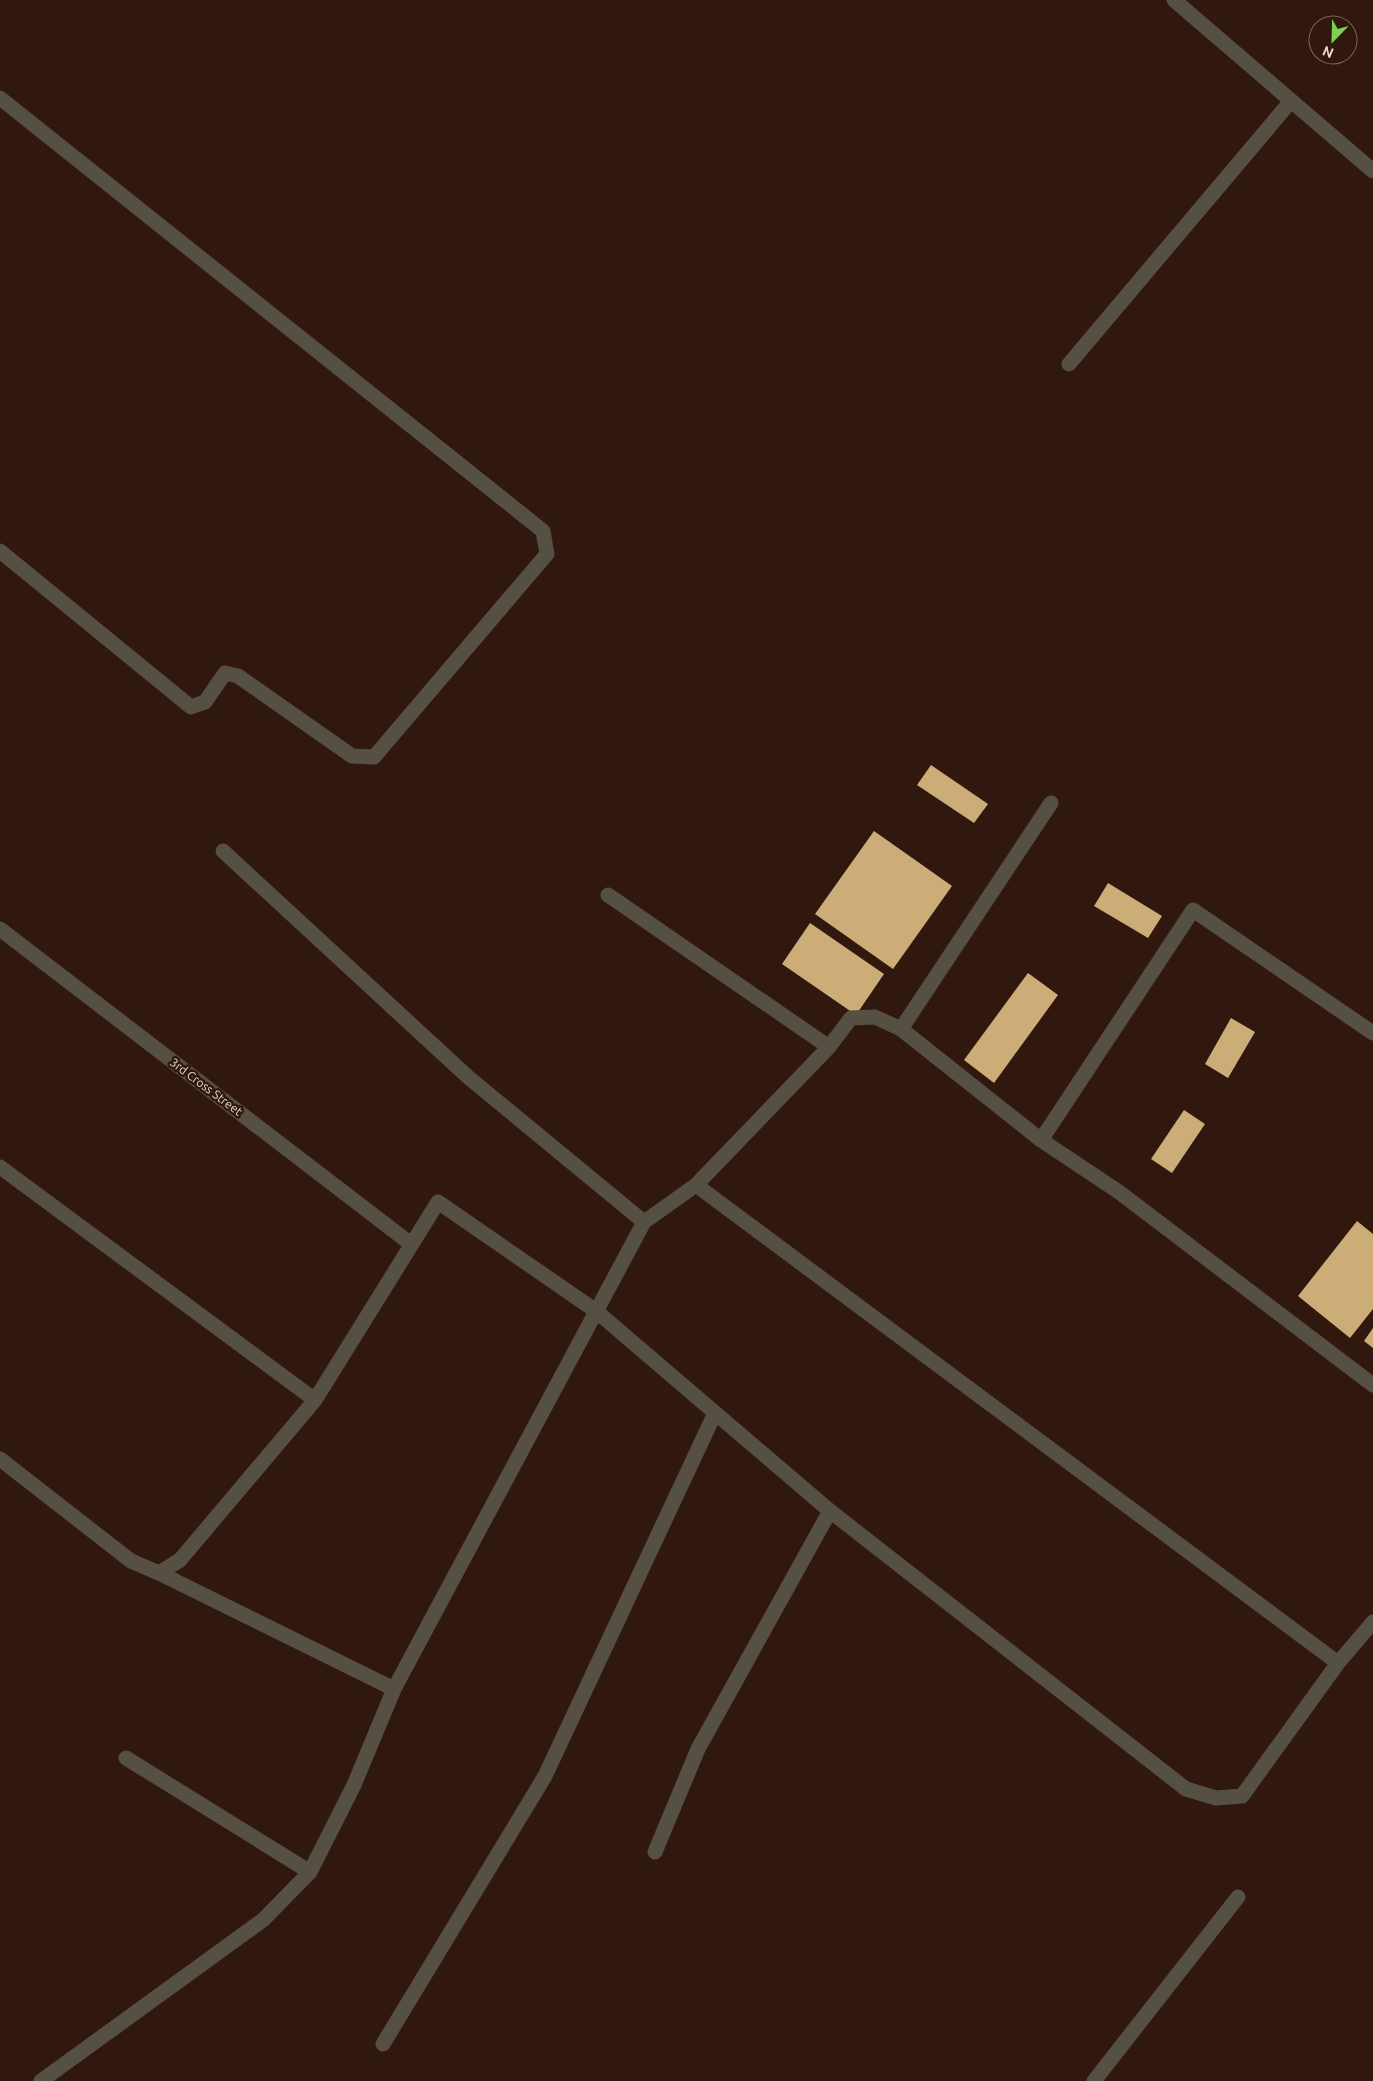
<svg xmlns="http://www.w3.org/2000/svg" width="1373" height="2081" viewBox="0 0 1373 2081" font-family="Ubuntu,sans-serif">
  <rect width="100%" height="100%" fill="#31180f"/>
  <path fill="#ccac77" d="M931,765l57,39 -14,19 -57,-38z
    M874,831l78,55 -59,83 -78,-55z
    M1108,883l54,33 -14,22 -54,-32z
    M810,923l74,51 -28,41 -74,-51z
    M1028,973l30,22 -64,88 -30,-23z
    M1231,1018l24,14 -27,46 -23,-14z
    M1184,1110l21,14 -33,49 -21,-14z
    M1357,1221l16,13v75l-23,29 -52,-42z
    M1373,1328v20l-9,-7z"/>
  <g fill="none" stroke-linecap="round" stroke-linejoin="round">
    <path stroke="#554f44" stroke-width="15" d="M608,895l221,152"/>
    <path stroke="#554f44" stroke-width="15" d="M1174,0l199,171
      M0,98l543,433 4,23 -173,203 -22,-1 -114,-80 -13,-3 -20,29 -14,5 -191,-156
      M1069,364l222,-263
      M223,851l245,226 176,145
      M0,929l411,315
      M901,1029l150,-226
      M1041,1140l152,-230 180,123
      M0,1167l315,233
      M696,1185l642,478
      M0,1459l131,102 28,12 21,-13 135,-160 123,-198 158,109 234,200 356,278 30,9 26,-2 96,-133 35,-41
      M159,1573l235,116
      M126,1758l184,114
      M655,1852l43,-103 132,-238
      M383,2044l162,-268 170,-363
      M41,2081l222,-161 47,-48 44,-87 40,-96 250,-467 52,-37 133,-138 22,-29 24,-1 26,12 140,111 78,52 254,193
      M1094,2081l144,-184"/>
  </g>
  <g text-anchor="middle" stroke-width="5" stroke-linejoin="round" paint-order="stroke">
    <g font-size="12" fill="#ebd9d3" stroke="#31180f">
      <text transform="translate(206 1087) rotate(37)" y="4">3rd Cross Street</text>
    </g>
  </g>
  <g transform="translate(1333 40) rotate(203)"><circle r="24" fill="#31180f" stroke="#7b655d"/>
  <path d="M0-4L9 19L0 12L-9 19Z" fill="#7cd155"/>
  <text y="-8" font-size="14" font-weight="bold" text-anchor="middle" fill="#ebd9d3">N</text>
  </g>
</svg>
